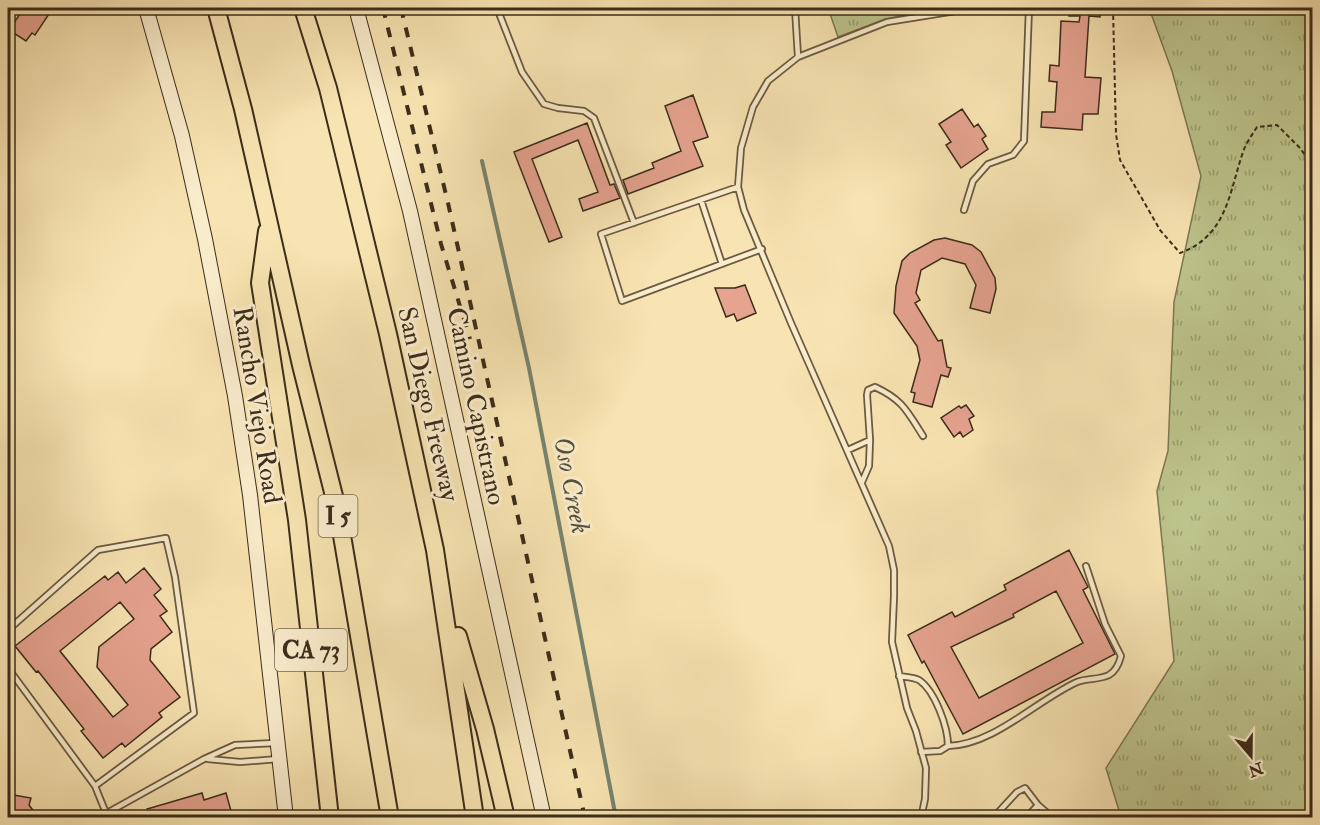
<svg xmlns="http://www.w3.org/2000/svg" width="1320" height="825" viewBox="0 0 1320 825" font-family="'IM FELL Double Pica',serif">
  <defs>
    <pattern id="grass-tufts" width="24" height="20" patternUnits="userSpaceOnUse" patternTransform="scale(1.5)"><rect width="24" height="20" fill="#bdc48c"/><path d="M3 7l-1-3M5 7V3M7 7l1-3M15 17l-1-3M17 17v-4M19 17l1-3" fill="none" stroke="#9b9f72"/></pattern>
  </defs>
  <rect width="100%" height="100%" fill="#f8e4b2"/>
  <filter id="stains"><feTurbulence type="fractalNoise" baseFrequency=".00333" numOctaves="4"/><feColorMatrix values="0 0 0 0 .2 0 0 0 0 .09 0 0 0 0 .02 0 0 0 .5 -.17"/></filter>
  <radialGradient id="worn" r=".72"><stop offset=".6" stop-color="#630" stop-opacity="0"/><stop offset="1" stop-color="#630" stop-opacity=".3"/></radialGradient>
  <path fill="url(#grass-tufts)" stroke="#7c7853" stroke-width="1.5" d="M828,8h104l-49,12 -45,17z
    M1149,8h163v809h-191l-15,-49 68,-107 -17,-170 11,-40 6,-149 27,-126 -29,-105z"/>
  <g fill="none" stroke-linecap="round" stroke-linejoin="round">
    <path stroke="#768470" stroke-width="4" d="M482,161l47,207 87,450"/>
  </g>
  <path fill="#e6a390" stroke="#3b2c1a" stroke-width="1.5" fill-rule="evenodd" d="M24,8h29l-18,27 -3,-2 -6,8 -17,-11z
    M1069,8h31v9l-11,-1 -4,61 16,1 -3,36h-15l-1,16 -41,-3 1,-15h13l2,-30 -8,-1 1,-16 9,1 2,-45 18,1 1,-6h-11z
    M693,95l15,42 -15,5 10,24 -75,28 -5,-14 31,-12 -2,-5 29,-12 -16,-45z
    M962,109l12,18 4,-3 8,12 -4,3 6,10 -27,19 -15,-23 5,-3 -12,-18z
    M587,123l23,62 4,-1 6,14 -37,13 -4,-12 19,-7 -20,-52 -46,19 30,78 -13,5 -35,-90z
    M945,238l27,7 9,7 14,26 1,11 -6,24 -20,-5 6,-23 -11,-21 -23,-6 -21,12 -5,23 4,7 -5,3 23,38 4,-1 5,27 4,1 -3,9 -7,-2 -9,32 -19,-5 2,-9 -4,-1 9,-32 -3,-14 -23,-33 2,-27 6,-25 8,-8 24,-13z
    M745,285l11,28 -19,8 -3,-7 -8,3 -11,-29h20z
    M966,405l8,11 -5,3 4,11 -10,7 -3,-5 -6,5 -13,-19 18,-12 2,2z
    M1069,550l19,37 -5,3 32,64 -152,80 -39,-73 -2,2 -14,-28 44,-23 3,5 51,-27 -2,-5zM1056,591l27,52 -104,55 -28,-51 63,-30 -1,-3z
    M144,568l17,21 -7,6 13,16 -7,5 12,16 -21,17 -1,11 30,37 -21,16 3,4 -37,30 -3,-4 -19,15 -22,-27 3,-2 -46,-58 -2,1 -21,-26 90,-70 3,4 10,-8 8,11zM120,602l14,17 -35,28 -2,20 31,38 -15,12 -53,-66z
    M202,793l2,7 22,-7 7,25h-83l-3,-9z
    M8,794l23,4 -2,7 10,13h-31z"/>
  <g fill="none" stroke-linecap="round" stroke-linejoin="round">
    <defs>
      <path id="lane" d="M497,8l25,64 22,32 14,4 26,3 10,7 40,105
        M795,8l3,49
        M1029,9l29,-1
        M738,187l-137,47 21,67 140,-52
        M701,200l21,64
        M964,210l9,-29 15,-17 25,-9 11,-14 5,-133
        M870,440l-3,-45 1,-5 7,-3c28,13 32,24 48,49
        M848,450l22,-10 -1,26 -7,16
        M8,630l90,-80 68,-12 9,39 19,136 -99,73
        M8,668l87,118 13,32
        M899,676c6,1 14,1 20,4 16,11 29,47 29,66l-8,5 -19,1
        M948,746c46,-1 89,-46 129,-64 10,-4 22,-2 32,-7 7,-4 10,-11 12,-19l-16,-32 -19,-58
        M208,759l32,3 38,-3
        M107,813l97,-54 31,-14 41,-2
        M921,818l4,-19 1,-31 -10,-37 -9,-23 -15,-66 2,-46v-26l-5,-24 -98,-223 -47,-113 -6,-23 3,-39 12,-41 15,-26 30,-24 89,-35 87,-14
        M993,818l24,-26 8,-4 13,17
        M1026,818l12,-13 15,13"/>
      <path id="secondary" d="M146,8l36,128 23,103 30,157 15,99 36,323
        M356,8l54,203 134,607"/>
      <path id="highway" d="M216,8l27,101 58,256 37,147 52,306
        M303,8l25,80 60,246 47,216 40,268
        M267,231l-7,52 37,237 33,298
        M458,636l27,93 21,89"/>
    </defs>
    <use href="#lane" stroke="#6a5a40" stroke-width="8"/>
    <use href="#secondary" stroke="#3b2c1a" stroke-width="16"/>
    <use href="#highway" stroke="#3b2c1a" stroke-width="20"/>
    <path stroke="#3b2c1a" stroke-width="2" stroke-dasharray="4.5 3" stroke-linecap="butt" d="M1113,8l3,126 4,26 40,70 20,23c47,-17 49,-60 63,-101 3,-9 9,-17 14,-25l20,-2 23,23 12,17"/>
    <use href="#lane" stroke="#faedcd" stroke-width="4.5"/>
    <use href="#secondary" stroke="#faedcd" stroke-width="14"/>
    <use href="#highway" stroke="#f8e4b2" stroke-width="16"/>
    <path stroke="#3b2c1a" stroke-width="4" stroke-dasharray="10 10" stroke-linecap="butt" d="M383,8l58,236 29,95
      M401,8l47,195 137,615"/>
  </g>
  <g text-anchor="middle" stroke-width="6" stroke-linejoin="round" paint-order="stroke">
    <g fill="#faedcd" stroke="#746650" stroke-width="1.5">
      <rect x="318.5" y="495" width="39" height="42" rx="4.5"/>
      <rect x="275" y="629" width="72" height="42" rx="4.5"/>
    </g>
    <g font-size="24" font-weight="bold" fill="#3b2c1a">
      <text x="338" y="524">I 5</text>
      <text x="311" y="658">CA 73</text>
    </g>
    <g font-size="26" fill="#3b2c1a" stroke="#faedcd">
      <text transform="translate(429 404) rotate(77)" y="9">San Diego Freeway</text>
      <text transform="translate(258 405) rotate(81)" y="9">Rancho Viejo Road</text>
      <text transform="translate(477 406) rotate(78)" y="9">Camino Capistrano</text>
    </g>
    <g font-size="27" font-style="italic" fill="#54513e" stroke="#faedcd">
      <text transform="translate(572 485) rotate(79)" y="9">Oso Creek</text>
    </g>
  </g>
  <rect width="1320" height="825" fill="none" stroke="#f8e4b2" stroke-width="30"/>
  <rect x="9" y="9" width="1302" height="807" fill="none" stroke="#3b2c1a" stroke-width="3"/>
  <rect x="15" y="15" width="1290" height="795" fill="none" stroke="#3b2c1a" stroke-width="1.5"/>
  <g transform="translate(1251 756) rotate(160)" stroke="#faedcd" stroke-width="4.5" paint-order="stroke">
  <path d="M0-4.5L10 22L0 15L-10 22Z" fill="#3b2c1a"/>
  <text y="-9" font-size="16" font-weight="bold" text-anchor="middle" fill="#3b2c1a">N</text>
  </g>
  <rect width="100%" height="100%" filter="url(#stains)"/>
  <rect width="100%" height="100%" fill="url(#worn)"/>
</svg>
